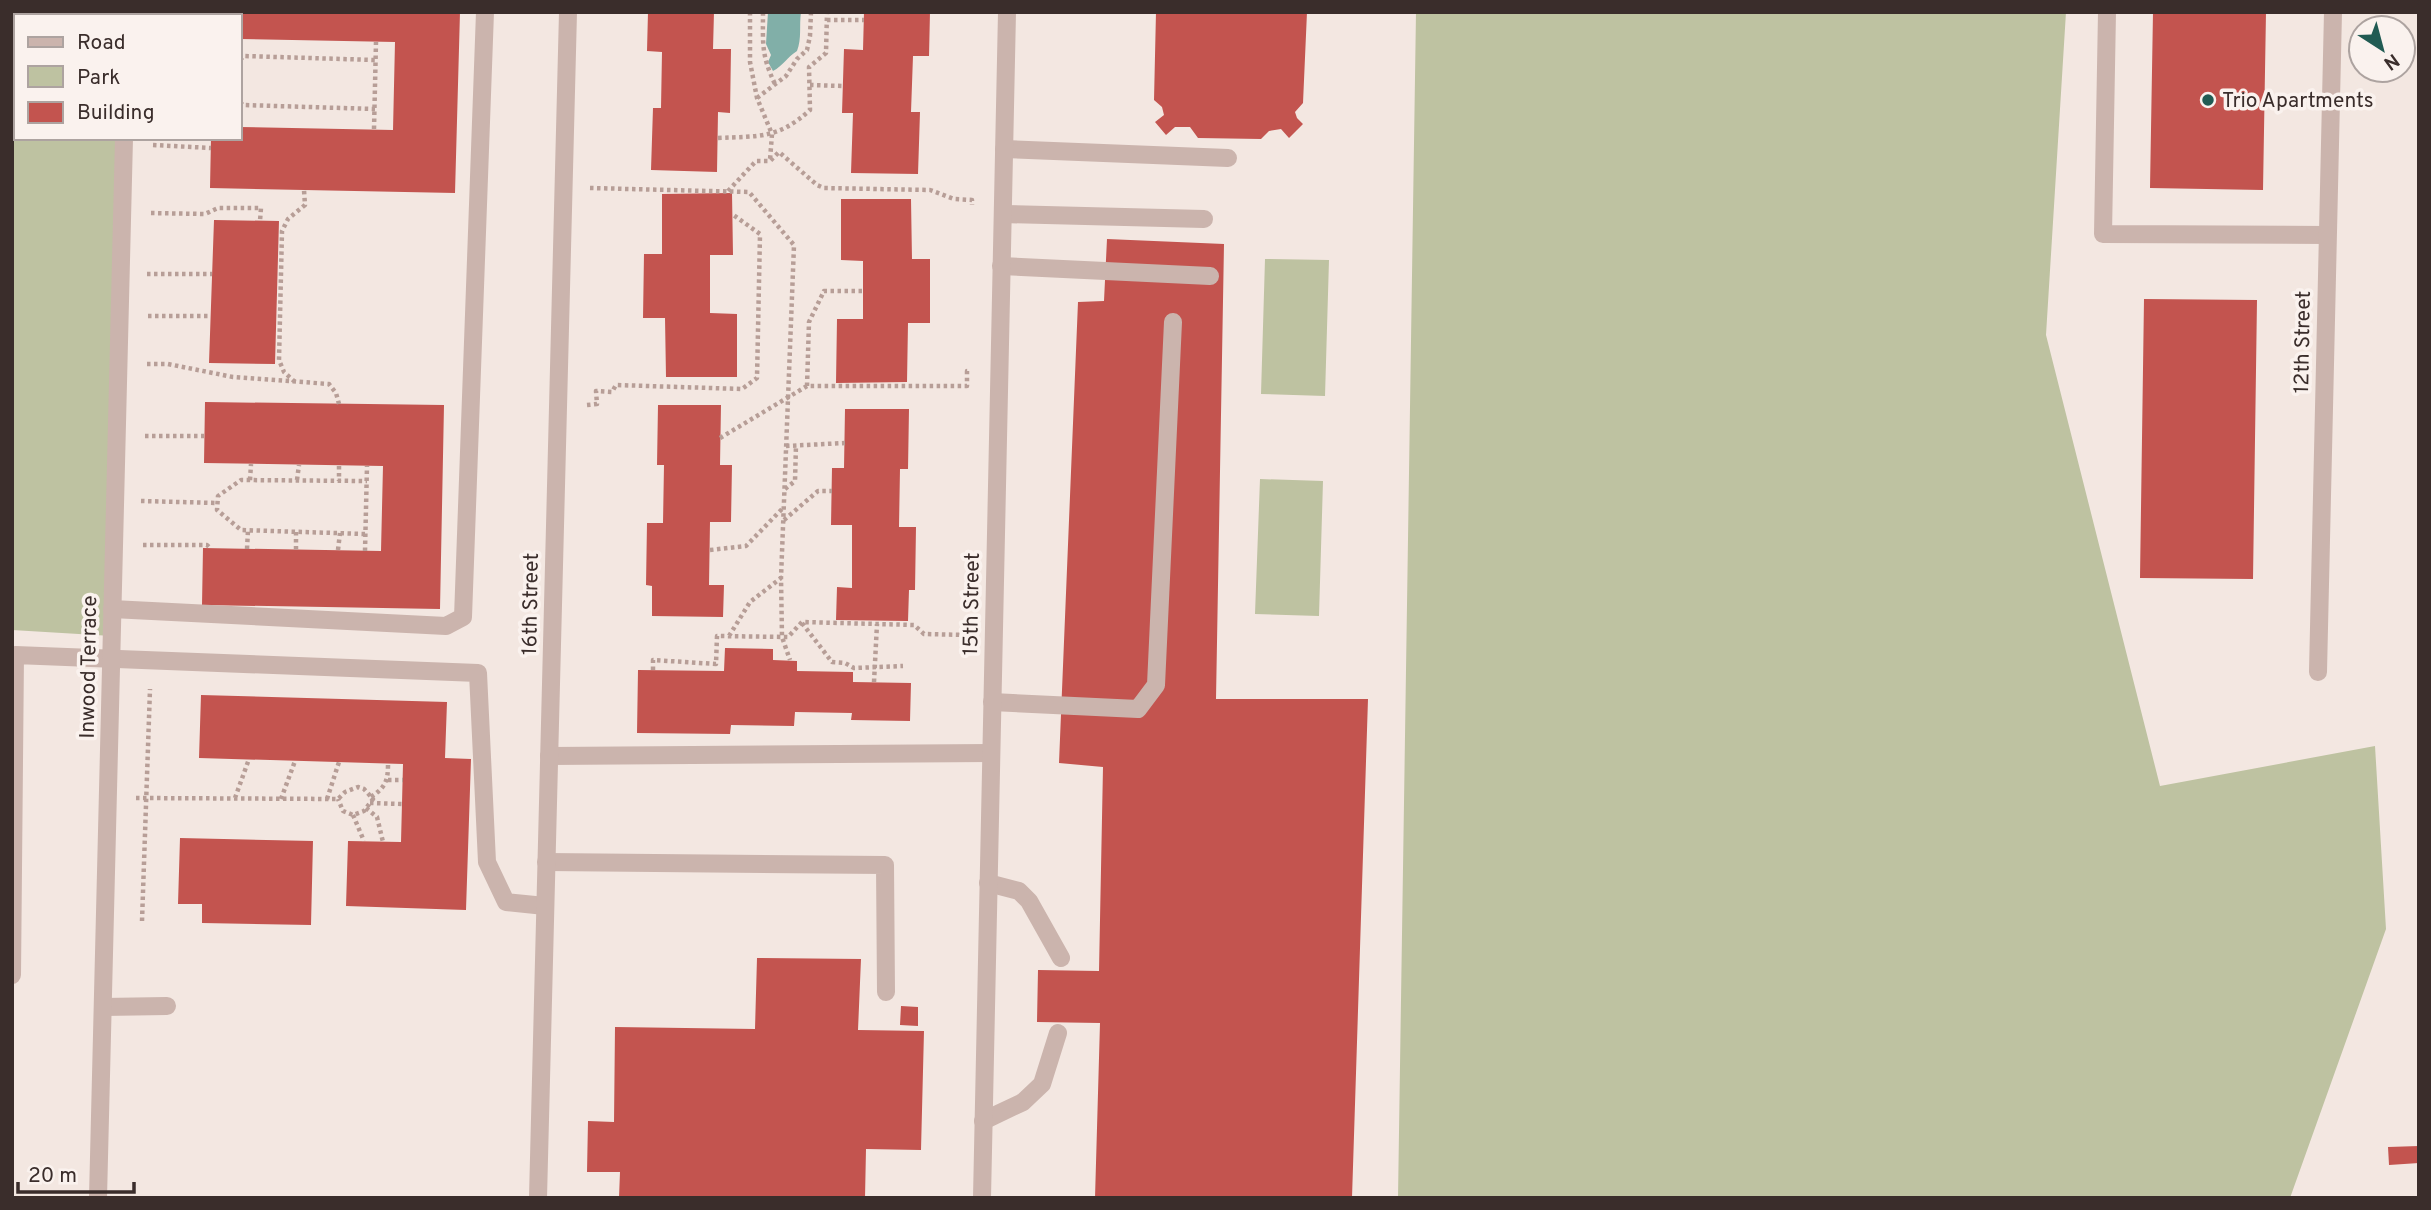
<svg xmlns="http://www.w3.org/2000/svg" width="2431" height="1210" viewBox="0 0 2431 1210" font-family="Overpass,sans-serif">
  <rect width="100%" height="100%" fill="#f3e7e1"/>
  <path fill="#bec2a1" d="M1416,12h650l-20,323 114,451 215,-40 11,183 -96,269h-892z
    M12,81h4v57h108l-12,498 -100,-6z
    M1265,259l64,1 -4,136 -64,-2z
    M1260,479l63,2 -4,135 -64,-2z"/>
  <path fill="#81afa8" d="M768,12h33c-2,14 1,26 -4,39 -10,6 -14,15 -24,20l-5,-9 3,-7 -5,-11z"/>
  <path fill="#c3544f" d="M214,12h246l-5,181 -245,-5 1,-50h29v-11l153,3 2,-88 -155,-3v-23h-27z
    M648,12h66l-1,37h18l-1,64 -12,-1 -1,60 -66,-2 2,-62h8l1,-56 -15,-1z
    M864,12h66l-1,44h-16l-2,56h9l-2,62 -67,-1 2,-60h-11l2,-64 19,1z
    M1156,12h151l-4,91 -8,9 2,6 6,6 -14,14 -8,-9 -12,2 -8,8 -63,-1 -8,-11h-15l-9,8 -11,-13 9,-7 -2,-8 -8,-7z
    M2153,12h113l-3,178 -113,-2z
    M732,193l1,62h-23v58l27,1v63h-71l-1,-59h-22l1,-64h18v-60z
    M841,199h70l1,60h18v64h-22l-1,59 -71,1 1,-64h26v-58l-22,-1z
    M214,220l65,1 -4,143 -66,-1z
    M1107,239l117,5 -8,455h152l-16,499h-257l5,-175 -63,-1 1,-52 61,1 4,-204 -44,-4 19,-461 26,-1z
    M2144,299l113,1 -4,279 -113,-1z
    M205,402l239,3 -4,204 -238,-4 1,-57 178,3 2,-85 -179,-3z
    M658,405h63l-1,60h12l-1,57h-21l-1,63h15l-1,32 -71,-1v-30l-6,-1 1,-62h16l1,-58h-7z
    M845,409h64l-1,60h-8l-1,58h17l-1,63h-6l-1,31 -72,-1 1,-33 15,1v-63h-21l1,-57h12z
    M725,648l48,1v11l24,1v10l56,1v10l58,1 -1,38 -59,-1 1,-7 -57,-1 -1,14 -63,-1 -1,9 -93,-1 1,-63 86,1z
    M201,695l246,7 -2,56 26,1 -5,151 -120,-4 2,-65 53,1 2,-78 -204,-6z
    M180,838l133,3 -2,84 -109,-2v-19h-24z
    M757,958l104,1 -3,71 66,1 -3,119 -55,-1 -1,49h-246l1,-26h-33l1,-51 26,1 1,-95 140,2z
    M901,1006l17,1v19l-18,-1z
    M2419,1146v17l-30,2 -1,-18z"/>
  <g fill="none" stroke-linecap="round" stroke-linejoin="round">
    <path stroke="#b79e97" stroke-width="4.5" stroke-dasharray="3.5 3.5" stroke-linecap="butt" d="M750,12v50l7,36 15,36 -2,26
      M763,12c0,31 -2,43 12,72
      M827,20h37
      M240,60l4,-4 131,4
      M810,85l33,1
      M757,98l29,-22 11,-17 10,-9 3,-14 1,-24
      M240,102l3,3 132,4
      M374,129l2,-87
      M718,138c41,-2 60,1 92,-28l-1,-43 17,-14 1,-41
      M153,145l58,3
      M590,188l159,4 45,53 -13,333
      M728,191l28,-30h14l9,-9 38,33 7,3 106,2 24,9 18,1v5
      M151,213l54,1 13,-6h43l-1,13
      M147,274h65
      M148,316h63
      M147,364h21l65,13 96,7 7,9 3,11
      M295,382l-11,-10 -5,-12 3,-129 6,-12 17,-14 -1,-15
      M807,386l2,-64 15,-31h39
      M587,405l10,-1 -1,-13 16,1 4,-7 126,4 15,-11 3,-144 -28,-20
      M145,436h59
      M720,438l87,-52h160v-15h3
      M786,446l59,-3
      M339,466v15
      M250,480l1,-16
      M297,480l2,-15
      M785,489l10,-8 1,-36
      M141,501l77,2
      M784,520l34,-29h14
      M296,532v18
      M365,534l-124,-4 -24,-20 1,-14 23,-16 126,1
      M143,545h64l4,4
      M247,549l1,-19
      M338,550l2,-17
      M710,550l36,-4 37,-38
      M365,551l2,-85
      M802,623l30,39 13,1 9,5 49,-2
      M729,636l21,-34 31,-24 1,59 8,23
      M653,670v-10l63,4 1,-28 71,1 14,-15 112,3 10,9 41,1
      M874,682l3,-58
      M388,780h15
      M371,797c15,-10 17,-17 17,-33
      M136,798l202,1 7,-7 13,-5 6,2 9,10 -9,12 -11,4 -10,-4 -5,-12
      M235,798l14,-39
      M281,799l14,-38
      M327,799l12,-37
      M370,803l32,1
      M366,808l11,9 6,25
      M353,815l11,26
      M142,921l8,-232"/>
    <path stroke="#cbb4ad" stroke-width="18" d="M2107,12l-4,222 224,1
      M1004,149l224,9
      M1003,214l201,5
      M1001,266l209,10
      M112,609l334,17 17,-9 22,-605
      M992,702l146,7 18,-24 17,-363
      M549,756l442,-3
      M546,862l339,3 1,127
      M988,883l31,8 10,10 32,57
      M12,975l3,-320 463,18 9,189 19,40 39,4
      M103,1007l64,-1
      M983,1121l40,-19 19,-18 16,-51"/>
    <path stroke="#cbb4ad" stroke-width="18" d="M127,16v-4
      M2318,672l15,-660
      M98,1198l26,-1060
      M538,1198l30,-1186
      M982,1198l25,-1186"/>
  </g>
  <circle fill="#215b53" stroke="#faf2ee" stroke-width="2.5" cx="2208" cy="100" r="7"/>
  <g text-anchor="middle" stroke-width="7" stroke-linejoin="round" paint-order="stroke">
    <g font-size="21" fill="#3a2d2b" stroke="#faf2ee" text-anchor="start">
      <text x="2222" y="107">Trio Apartments</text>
    </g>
    <g font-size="21" fill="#3a2d2b" stroke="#faf2ee">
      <text transform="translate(2302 342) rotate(-89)" y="7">12th Street</text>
      <text transform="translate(530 604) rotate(-89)" y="7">16th Street</text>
      <text transform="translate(971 604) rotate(-89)" y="7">15th Street</text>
      <text transform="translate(88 667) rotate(-89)" y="7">Inwood Terrace</text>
    </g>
  </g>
  <rect width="2431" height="1210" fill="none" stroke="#3a2d2b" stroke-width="28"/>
  <rect x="14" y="14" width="228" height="126" fill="#faf2ee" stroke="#ada3a0" stroke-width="2"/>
  <rect x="28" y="37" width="35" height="10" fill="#cbb4ad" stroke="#ada3a0" stroke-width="2"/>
  <text x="77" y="49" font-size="21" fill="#3a2d2b">Road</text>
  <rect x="28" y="66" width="35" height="21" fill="#bec2a1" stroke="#ada3a0" stroke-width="2"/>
  <text x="77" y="84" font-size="21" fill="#3a2d2b">Park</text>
  <rect x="28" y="102" width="35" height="21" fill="#c3544f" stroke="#ada3a0" stroke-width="2"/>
  <text x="77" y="119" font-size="21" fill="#3a2d2b">Building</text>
  <g transform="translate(2382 49) rotate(144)"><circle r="33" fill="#faf2ee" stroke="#ada3a0" stroke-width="2"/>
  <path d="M0-5L12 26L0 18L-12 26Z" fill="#215b53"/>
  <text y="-10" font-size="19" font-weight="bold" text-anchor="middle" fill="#3a2d2b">N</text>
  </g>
  <path d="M18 1182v10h116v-10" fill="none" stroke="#3a2d2b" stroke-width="3.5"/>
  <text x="28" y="1182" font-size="21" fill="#3a2d2b" stroke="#faf2ee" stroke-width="5" paint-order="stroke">20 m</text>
</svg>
